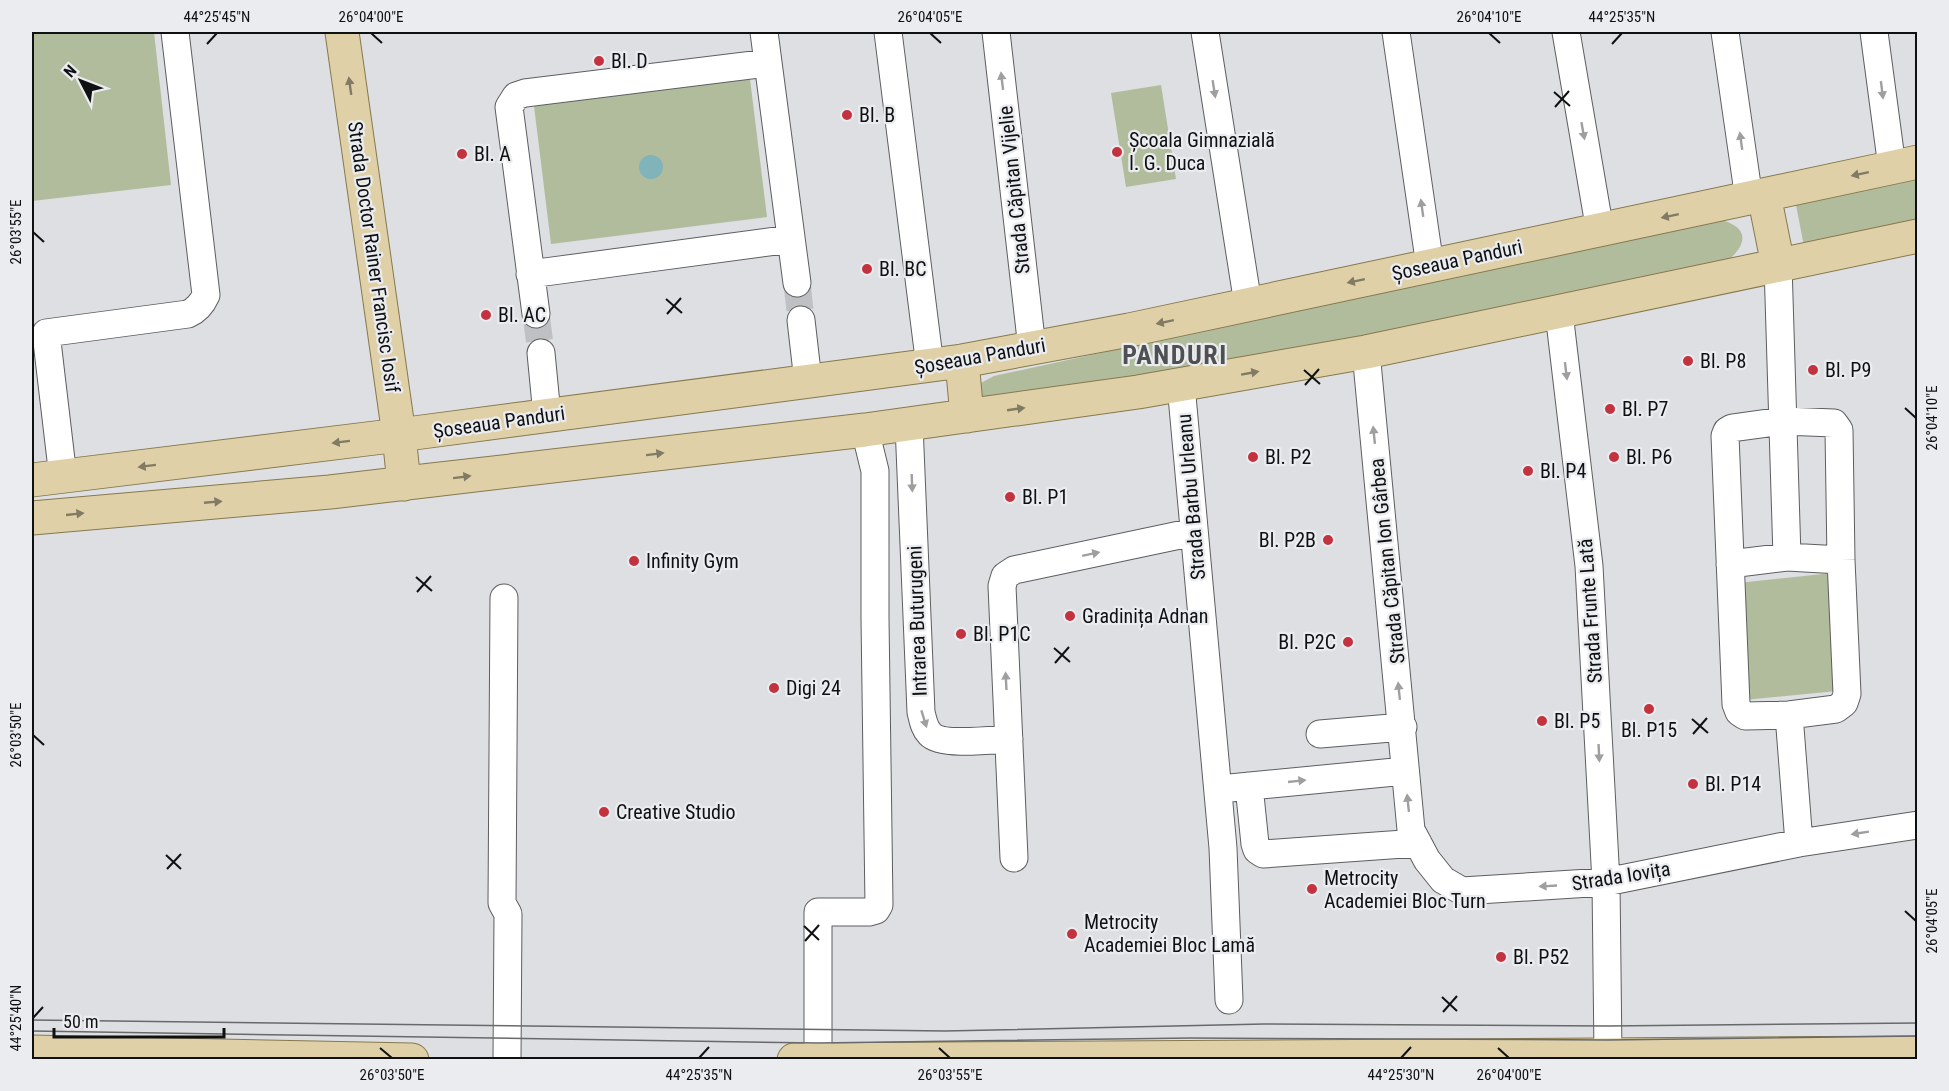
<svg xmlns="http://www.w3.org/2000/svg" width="1949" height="1091" viewBox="0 0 1949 1091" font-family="'Roboto Condensed',sans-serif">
  <rect width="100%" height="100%" fill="#dddfe2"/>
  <path fill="#b1bc9d" d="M32,32h122l17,153 -139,16z
    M750,79l17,138 -216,27 -17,-138z
    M1161,85l15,94 -50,8 -15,-94z
    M1917,177v44l-113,25 -8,-41z
    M1717,219c33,7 32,25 8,44l-344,71 -332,62 -67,3 -3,-15 15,-8z
    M1832,573l5,118 -93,9 -6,-117z"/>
  <path fill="#81b3bb" d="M639 167a12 12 0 1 1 24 0a12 12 0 1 1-24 0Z"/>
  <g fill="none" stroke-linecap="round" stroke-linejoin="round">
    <path stroke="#bec0c3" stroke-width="27" stroke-dasharray="27 14" stroke-linecap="butt" d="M797,283l4,37
      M536,314l5,39"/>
    <defs>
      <path id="minor" d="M764,32l33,251
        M888,32l42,334
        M996,32l36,316
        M1205,32l43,272
        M1396,32l34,234
        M1566,32l34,199
        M1725,32l24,167
        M1874,32l18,135
        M1778,265l9,292
        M530,274l261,-35
        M1559,313l30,253 17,316 2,173
        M536,314l-27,-207 7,-11 9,-3 243,-30
        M801,320l7,61
        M1366,352l45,478 16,30 16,20 19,11 144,-9 193,-39 119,-18
        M541,353l6,62
        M1181,385l42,463 6,152
        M1783,421l51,2 5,7 2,130 6,134 -3,9 -8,6 -47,6 -44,1 -6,-4 -3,-8 -11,-268 2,-5 5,-3z
        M909,425l12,287c2,8 3,16 9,22 11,12 62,6 79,5
        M63,477l-17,-144 142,-19c9,-4 14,-10 18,-19l-31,-263
        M1730,564l57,-7 54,3
        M504,598l-2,305 6,11 -1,146
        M1789,715l10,128
        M1320,734l83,-7
        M1249,786l6,58 2,6 6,4 155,-11
        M1230,788l175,-17
        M1014,858l-12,-272 3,-10 9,-6 180,-38
        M818,1059v-147h51l7,-2 3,-5 -4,-287v-147l-10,-41"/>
      <path id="major" d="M342,32l57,403 5,49
        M1764,195l14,70
        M962,361l5,55
        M32,480l367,-45 563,-74 167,-31 789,-168
        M32,518l298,-26 102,-12 433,-50 273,-38 228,-40 552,-116
        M32,1052l380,8
        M794,1060l1124,-7"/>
    </defs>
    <use href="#minor" stroke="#5d5e61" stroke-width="29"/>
    <use href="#major" stroke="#88784d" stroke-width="35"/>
    <use href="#minor" stroke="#fff" stroke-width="27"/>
    <use href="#major" stroke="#dfd0a7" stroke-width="33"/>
    <path stroke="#68696b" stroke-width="1.5" d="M32,1020l913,11 319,-7 344,2 310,-3
      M32,1031l786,12 373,-5 417,2 310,-4"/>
  </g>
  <defs><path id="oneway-solid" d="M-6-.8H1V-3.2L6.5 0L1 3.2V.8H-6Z" transform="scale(1.5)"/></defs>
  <g fill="#9f9fa0">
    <use href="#oneway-solid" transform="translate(1002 81) rotate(-97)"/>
    <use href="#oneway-solid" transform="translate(1214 89) rotate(81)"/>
    <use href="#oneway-solid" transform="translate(1882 90) rotate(83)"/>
    <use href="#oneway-solid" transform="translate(1583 131) rotate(80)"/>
    <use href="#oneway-solid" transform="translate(1741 141) rotate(-98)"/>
    <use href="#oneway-solid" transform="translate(1422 208) rotate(-98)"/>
    <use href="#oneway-solid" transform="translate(1566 371) rotate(83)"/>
    <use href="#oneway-solid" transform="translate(1374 435) rotate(-96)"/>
    <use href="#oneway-solid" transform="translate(912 483) rotate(88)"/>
    <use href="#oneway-solid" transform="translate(1091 554) rotate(-12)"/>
    <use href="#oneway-solid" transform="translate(1006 681) rotate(-93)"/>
    <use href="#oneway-solid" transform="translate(1399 691) rotate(-96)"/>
    <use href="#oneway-solid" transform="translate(924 719) rotate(73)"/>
    <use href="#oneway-solid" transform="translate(1599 753) rotate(87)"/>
    <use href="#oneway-solid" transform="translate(1297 781) rotate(-6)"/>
    <use href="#oneway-solid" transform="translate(1408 803) rotate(-96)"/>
    <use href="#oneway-solid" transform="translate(1860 833) rotate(171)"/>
    <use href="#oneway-solid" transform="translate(1548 886) rotate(177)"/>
  </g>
  <g fill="#817a64">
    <use href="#oneway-solid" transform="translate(350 86) rotate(-98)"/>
    <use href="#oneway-solid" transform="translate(1860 174) rotate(168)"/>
    <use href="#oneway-solid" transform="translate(1670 216) rotate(168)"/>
    <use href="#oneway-solid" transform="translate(1356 281) rotate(168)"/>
    <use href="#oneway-solid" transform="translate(1165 322) rotate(168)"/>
    <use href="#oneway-solid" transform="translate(1250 373) rotate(-10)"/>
    <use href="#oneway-solid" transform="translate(1016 409) rotate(-8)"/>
    <use href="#oneway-solid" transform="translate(341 442) rotate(173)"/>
    <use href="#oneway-solid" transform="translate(655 454) rotate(-7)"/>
    <use href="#oneway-solid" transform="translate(147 466) rotate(173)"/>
    <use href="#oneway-solid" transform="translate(462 477) rotate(-7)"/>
    <use href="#oneway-solid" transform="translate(213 502) rotate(-5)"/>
    <use href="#oneway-solid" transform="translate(75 514) rotate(-6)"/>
  </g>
  <path fill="none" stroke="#0f1011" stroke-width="2" d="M371,33l11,10M930,33l11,10M1489,33l11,10M207,44l10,-11M1612,44l10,-11M1554,92l16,14M1555,107l14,-16M33,232l11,10M666,299l16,14M667,314l14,-16M1304,370l16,14M1305,385l14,-16M1905,408l11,10M416,577l16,14M417,592l14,-16M1054,648l16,14M1055,663l14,-16M1692,719l16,14M1693,734l14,-16M33,735l11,10M166,855l15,14M167,869l14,-15M1905,911l11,10M804,926l15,14M805,941l14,-16M1442,997l15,14M1443,1012l14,-16M33,1018l10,-11M380,1048l12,10M939,1048l11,10M1498,1048l11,10M699,1058l10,-11M1401,1058l10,-11"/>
  <g fill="#c3333f" stroke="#eaecf0" stroke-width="2">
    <circle cx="599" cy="61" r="6"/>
    <circle cx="847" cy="115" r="6"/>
    <circle cx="1117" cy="152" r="6"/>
    <circle cx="462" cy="154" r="6"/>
    <circle cx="867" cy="269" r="6"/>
    <circle cx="486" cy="315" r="6"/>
    <circle cx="1688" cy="361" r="6"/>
    <circle cx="1813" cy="370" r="6"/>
    <circle cx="1610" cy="409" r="6"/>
    <circle cx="1253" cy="457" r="6"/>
    <circle cx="1614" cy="457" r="6"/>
    <circle cx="1528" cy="471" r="6"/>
    <circle cx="1010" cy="497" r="6"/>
    <circle cx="1328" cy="540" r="6"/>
    <circle cx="634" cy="561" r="6"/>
    <circle cx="1070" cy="616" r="6"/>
    <circle cx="961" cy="634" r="6"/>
    <circle cx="1348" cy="642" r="6"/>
    <circle cx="774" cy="688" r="6"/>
    <circle cx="1649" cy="709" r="6"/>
    <circle cx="1542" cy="721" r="6"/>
    <circle cx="1693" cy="784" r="6"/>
    <circle cx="604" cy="812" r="6"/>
    <circle cx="1312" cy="889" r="6"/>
    <circle cx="1072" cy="934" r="6"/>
    <circle cx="1501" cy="957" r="6"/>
  </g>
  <g text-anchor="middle" stroke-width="4.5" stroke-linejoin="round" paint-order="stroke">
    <g font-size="20" fill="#0f1011" stroke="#eaecf0" text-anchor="start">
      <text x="611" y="68">Bl. D</text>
      <text x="859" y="122">Bl. B</text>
      <text x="1129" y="147">Școala Gimnazială<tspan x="1129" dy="23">I. G. Duca</tspan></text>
      <text x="474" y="161">Bl. A</text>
      <text x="879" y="276">Bl. BC</text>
      <text x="498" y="322">Bl. AC</text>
      <text x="1700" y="368">Bl. P8</text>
      <text x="1825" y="377">Bl. P9</text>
      <text x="1622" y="416">Bl. P7</text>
      <text x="1265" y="464">Bl. P2</text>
      <text x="1626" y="464">Bl. P6</text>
      <text x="1540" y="478">Bl. P4</text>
      <text x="1022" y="504">Bl. P1</text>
      <text x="1316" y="547" text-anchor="end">Bl. P2B</text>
      <text x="646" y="568">Infinity Gym</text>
      <text x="1082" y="623">Gradinița Adnan</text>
      <text x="973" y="641">Bl. P1C</text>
      <text x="1336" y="649" text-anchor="end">Bl. P2C</text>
      <text x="786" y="695">Digi 24</text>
      <text x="1554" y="728">Bl. P5</text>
      <text x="1649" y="737" text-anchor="middle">Bl. P15</text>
      <text x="1705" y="791">Bl. P14</text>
      <text x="616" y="819">Creative Studio</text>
      <text x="1324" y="885">Metrocity<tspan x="1324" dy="23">Academiei Bloc Turn</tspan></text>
      <text x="1084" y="929">Metrocity<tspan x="1084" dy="23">Academiei Bloc Lamă</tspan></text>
      <text x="1513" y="964">Bl. P52</text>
    </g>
    <g font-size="20" fill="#0f1011" stroke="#eaecf0">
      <text transform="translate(1014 190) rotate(-96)" y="7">Strada Căpitan Vijelie</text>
      <text transform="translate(374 257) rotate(82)" y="7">Strada Doctor Rainer Francisc Iosif</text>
      <text transform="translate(1457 260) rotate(-12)" y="7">Șoseaua Panduri</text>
      <text transform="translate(980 356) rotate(-10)" y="7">Șoseaua Panduri</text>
      <text transform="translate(499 422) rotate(-8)" y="7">Șoseaua Panduri</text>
      <text transform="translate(1191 497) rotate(-95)" y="7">Strada Barbu Urleanu</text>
      <text transform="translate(1387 561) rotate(-96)" y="7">Strada Căpitan Ion Gârbea</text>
      <text transform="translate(1590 611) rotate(-94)" y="7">Strada Frunte Lată</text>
      <text transform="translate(917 621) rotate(-92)" y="7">Intrarea Buturugeni</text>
      <text transform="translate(1621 876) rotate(-9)" y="7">Strada Iovița</text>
    </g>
    <g font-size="26" font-weight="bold" letter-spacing="1.5" fill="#4e5052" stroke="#eaecf0">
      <text x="1175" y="364">PANDURI</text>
    </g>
  </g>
  <rect width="1949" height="1091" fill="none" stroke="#eaecf0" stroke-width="66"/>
  <g transform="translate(81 81) rotate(312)" stroke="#eaecf0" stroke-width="4.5" paint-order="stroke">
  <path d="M0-4.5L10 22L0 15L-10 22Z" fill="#0f1011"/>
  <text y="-9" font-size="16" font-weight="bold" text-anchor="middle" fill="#0f1011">N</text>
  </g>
  <path d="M54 1028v9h170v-9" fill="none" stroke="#0f1011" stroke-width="3"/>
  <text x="63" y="1028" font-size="18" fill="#0f1011" stroke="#eaecf0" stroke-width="4.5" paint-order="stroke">50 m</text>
  <rect x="33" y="33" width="1883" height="1025" fill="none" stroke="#0f1011" stroke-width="2"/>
  <g font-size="15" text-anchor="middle" fill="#0f1011">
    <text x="217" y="22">44°25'45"N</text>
    <text x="371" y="22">26°04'00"E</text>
    <text x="930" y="22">26°04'05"E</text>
    <text x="1489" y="22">26°04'10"E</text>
    <text x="1622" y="22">44°25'35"N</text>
    <text transform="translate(16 232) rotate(-90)" y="5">26°03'55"E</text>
    <text transform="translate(1932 418) rotate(-90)" y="5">26°04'10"E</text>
    <text transform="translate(16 735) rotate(-90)" y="5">26°03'50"E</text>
    <text transform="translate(1932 921) rotate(-90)" y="5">26°04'05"E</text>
    <text transform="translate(16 1018) rotate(-90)" y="5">44°25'40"N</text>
    <text x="392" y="1080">26°03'50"E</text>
    <text x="699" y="1080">44°25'35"N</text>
    <text x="950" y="1080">26°03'55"E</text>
    <text x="1401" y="1080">44°25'30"N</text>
    <text x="1509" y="1080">26°04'00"E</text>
  </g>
</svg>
